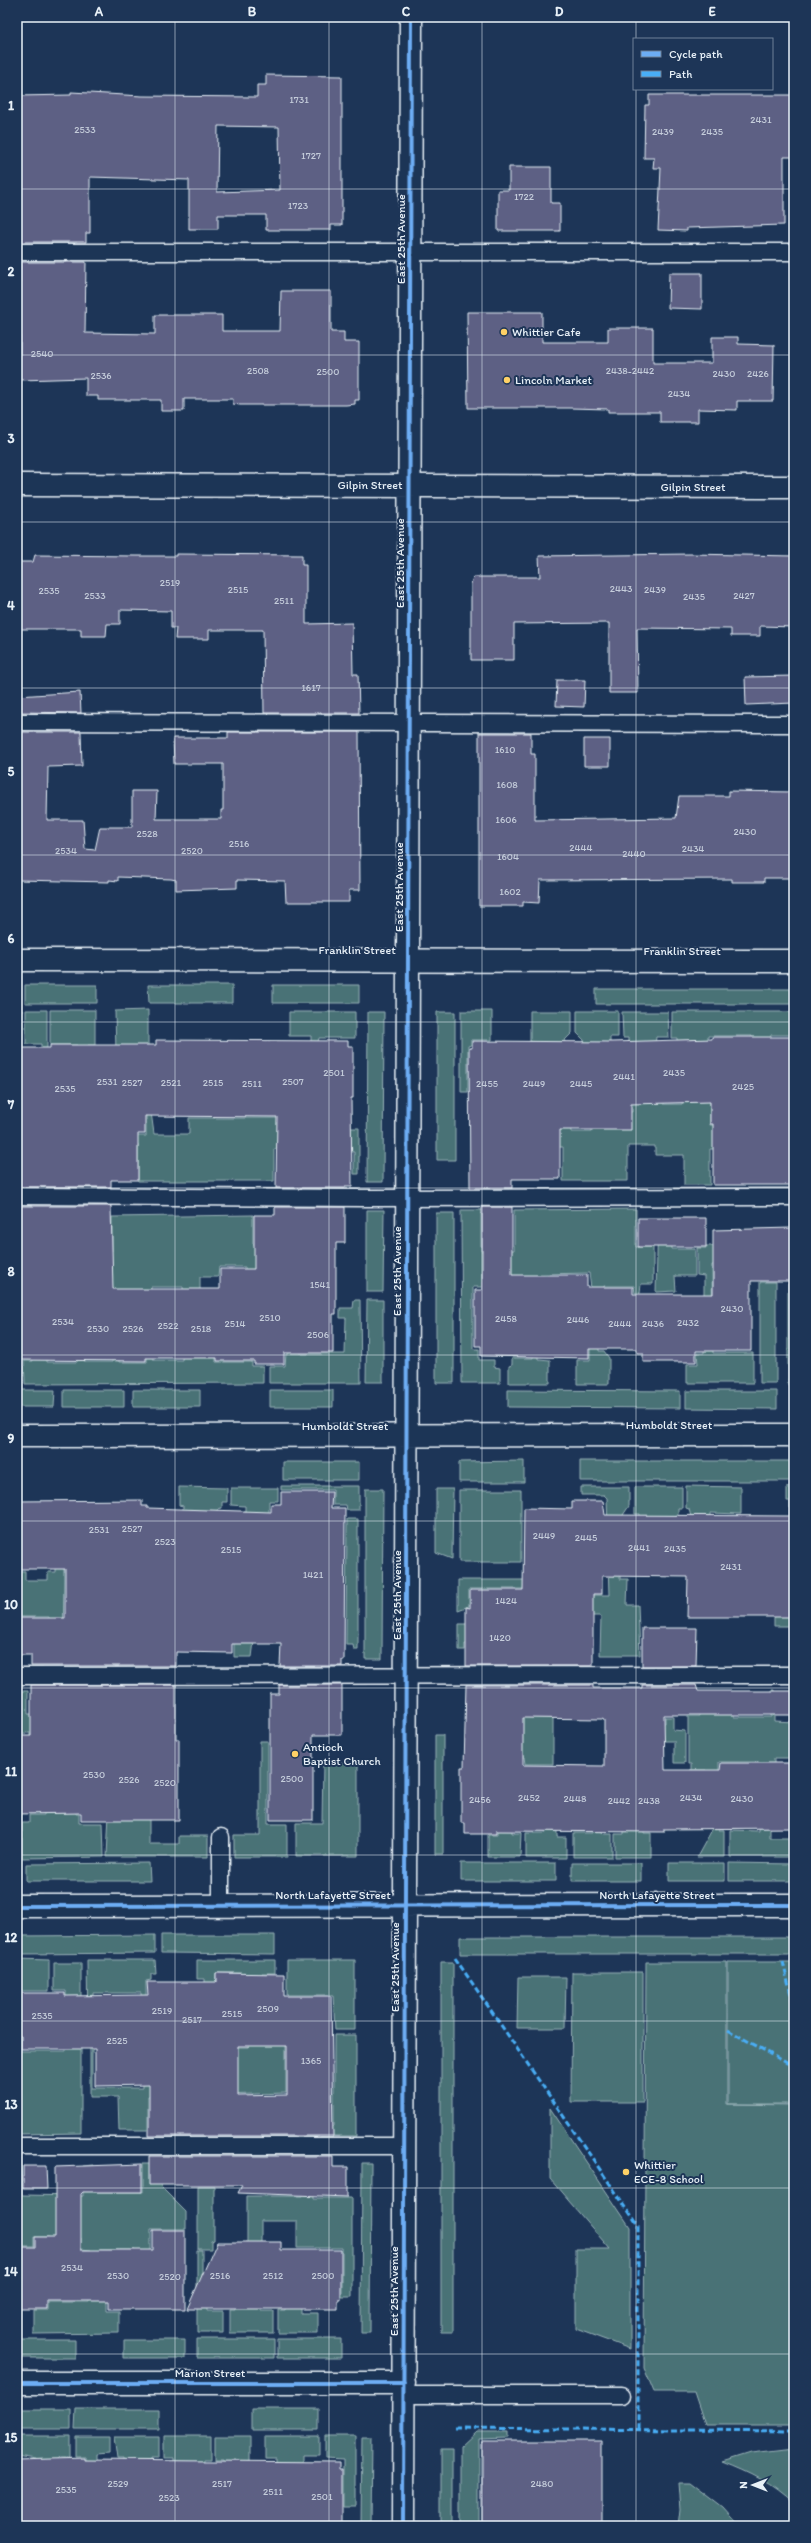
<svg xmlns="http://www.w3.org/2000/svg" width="811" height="2543" viewBox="0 0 811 2543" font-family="Itim,sans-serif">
  <rect width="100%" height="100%" fill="#1d3557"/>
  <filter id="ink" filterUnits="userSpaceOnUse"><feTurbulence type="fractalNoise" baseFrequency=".025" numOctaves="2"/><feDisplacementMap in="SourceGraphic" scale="8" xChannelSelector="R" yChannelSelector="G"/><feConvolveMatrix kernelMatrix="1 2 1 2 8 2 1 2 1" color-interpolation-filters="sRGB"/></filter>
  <g filter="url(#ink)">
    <path fill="#497276" stroke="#98b2b7" d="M25,985h72v18h-72z
      M148,985h84v18h-83z
      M273,985h86v18h-86z
      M596,989h198v15h-198z
      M17,1010h5v37h-5z
      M26,1010h21v101h-6v-67h-15z
      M50,1010h45v35h-7v8h-11v-8h-27z
      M148,1010v41l-32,1 -1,-41z
      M461,1011h31v29h-21v5l-3,1v46h-7z
      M530,1011h42v22l-7,7v7l-35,-6z
      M577,1011h41v26h-8v9h-26v-6l-7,-7z
      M289,1012h66v26h-36l-1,4h-7v-6h-22z
      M368,1012h16l-1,170h-16z
      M437,1012h18v148h-18z
      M622,1012h46l1,25h-13l-1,9 -27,2v-10h-5z
      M672,1012h122v23h-23v5h-19v-4h-44v10h-31v-8h-5z
      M710,1048v77h8l34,24h-42v36h-26v-30h-29v-9h-27v35h-65v-34h-24l31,-28 1,13h21v-13l20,-7h20v-9l32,-7v8h18l1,-8z
      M146,1112h5l3,22h35v-16h123v10h47v46h-5v-22l-80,-3v32h-136v-36h-14v-9h22z
      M636,1209v38h17v37h-12l-1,9h-5l-1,-7h-30v10h-12l-3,-23 -49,1v11l-3,2h-64v62h6v11h15v7l6,1v15h-38l-1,-173h24l1,4h-5v37l33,-1v-40z
      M367,1210h17l-1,82h-16z
      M436,1213h18v170h-18z
      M253,1215v29h17l19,-27 -44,74v-24h-26l-1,10h-18v18h-17v-8h-32v13l-34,4 -35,-53h30v-34z
      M658,1219h13v30h24v27h-20l1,15 -20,1z
      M706,1246h14v18l-8,1 1,88h40v30h-66v-19h11l-1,-11h7v-77l-7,-1v-27h9z
      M760,1282h16v101h-16z
      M788,1284h6v101h-6z
      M590,1299h9v52h5l5,7v26h-32v-24h13z
      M354,1300h6l1,83h-92v-17h16l1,-12h3v-52h11l1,52h44l1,-36h-6v-10h13z
      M367,1300h16v82h-17z
      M533,1348h6v11l11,1v23h-41v-17l3,-1v-7h21z
      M182,1349l34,4v9h36v4h11v17l-238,1 -1,-23h9v-5h14v6h30v-5l7,-6 1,11h27l1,-10h6v10h28v-10h7v8h28z
      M17,1390h38l-1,17h-37z
      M64,1390h60v17h-60z
      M133,1390h67v17h-67z
      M270,1390h63v17h-63z
      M508,1390l172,1v17l-172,-1z
      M686,1391h91v18l-91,-1z
      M524,1461v21h-65v-20z
      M580,1461h214v20h-214z
      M283,1462h76v18h-76z
      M281,1486h78v24h-12l-1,-5h-13v-15h-52z
      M686,1486l55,1v27l-31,-1v4h-19l-2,-8 -3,-1z
      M179,1487l48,1v14h-5v6l-4,1v36l-36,26 1,-65 -4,-1z
      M581,1487h48v19l-8,12 -1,61h8l-1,26h11l2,50h-40l1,-39h-32v-21h41l-3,-97 -3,-3h-23z
      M635,1487h47v21h-4v6l-3,2 -35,1v-3h-5z
      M787,1487h7v21h-4v-7h-3z
      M231,1488h47v13h-9v24l-17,132h-18v-37l11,-35v-79l-14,-1z
      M365,1489h18l-1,170h-17z
      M436,1489h17l-1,70 -16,-6z
      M459,1490h62v72h-62z
      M347,1519h11v131h-4l-1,-5h-7z
      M55,1568h9l-1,86h-14v-37h-31l-1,43v-89h8v9h23v-8h7z
      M458,1580h95v9h-84v17l-11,4z
      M774,1588h20v38h-20z
      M459,1624h68l-56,20h-6v6h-6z
      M771,1690h3v31l20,1v27h-5v9h-15v7l-15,21v-24h-40v43l-13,-25v-10h-15v-6h-3v-48h11v-7l35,-17v25h37z
      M17,1691h11v23h20l28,8v92h3v9h24l1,34 -82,1v-35h7v-8h15v-66l-14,-8v-8h-13z
      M520,1711l33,6v47h-28l-1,-7h-4z
      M665,1717h8v13l12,1v32h-11v-22h-13v-18h4z
      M435,1735h8v119h-8z
      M260,1741h8v83h19v33h-53v-22h26z
      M323,1762h35v94h-62v-33h26z
      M719,1806v24h5v27h-27l16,-29z
      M759,1809h11v29h24v19h-64v-27l29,1z
      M149,1812v32h30v-8h29v21h-101l2,-44z
      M624,1821h20v12h7v24h-36v-23h9z
      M512,1823v10h9l-1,24h-32v-22h9v-10z
      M592,1823l12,11h8v23h-39v-24h19z
      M546,1825h11v12h9v21h-40v-25h20z
      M149,1863l1,18h-124v-17z
      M461,1863h95v18h-95z
      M572,1863h69v18h-69z
      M669,1863h56v18h-56z
      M729,1863l65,1v17h-65z
      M155,1935v18l-138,1v-18z
      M161,1935h114v19l-114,-1z
      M460,1937h334v17h-334z
      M17,1959l32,1v31h-31l-1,6z
      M87,1960h68l1,14h-5v6l-5,1v60l28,55h-26v34h-29l-1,-33h-28v-49h2v40h50l-1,-95h-48v39h-5z
      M197,1960h78v13h-13v7h-20v-7h-26l-1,18h-10v-12h-8z
      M287,1960h68v70h-20l-2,-35h-46z
      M441,1962h12v370h-12z
      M646,1962h81v142l67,1v320h-89l-11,-33h-40l-10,-24z
      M728,1962h66v142h-66z
      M54,1963h27v170l-64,1v-96h3v13h46v-60h-12z
      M572,1972h71v130h-72z
      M518,1977h48l-1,51h-48z
      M334,2035h22v101h-36v-10h14z
      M286,2036v57l-65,2 17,-48h11v-5z
      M550,2108l80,119v122l-54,-20v-80h34l-60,-70z
      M143,2163h17l1,24 25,25v17h-35v21l-14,48 -1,-48h-36v35h-9v-35l-10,-1v-11h-24l-8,8v-9h-15v9h-17v-80h4l1,29 61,1v-30l11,-1v27h49z
      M362,2163h9l-1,170h-9z
      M314,2174v24h38v99h-10v-49h-45v-27h-36v28h-14v-53h55z
      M198,2186h16v54l-3,1v8h-13z
      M197,2250h5v51h5v10h16v22h-26z
      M301,2252v61h17v20h-40v-23h7l1,-10z
      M89,2286l18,14v11h12v22l-86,1v-24h15v-8h41z
      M235,2300l26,2v9h12v22h-43v-23h5z
      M197,2339h77v19h-77z
      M277,2339h64v19h-64z
      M17,2340h58v18h-58z
      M124,2340h61v18h-61z
      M17,2409h54v20h-54z
      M76,2409h83v20h-84z
      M252,2409h67v21h-67z
      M476,2432h31v6l-28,1v87h-19v-79z
      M17,2436h53v21h-10l-15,14 -9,-12 -19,-3z
      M164,2436h47v23h-7l-1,9h-29v-10h-10z
      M215,2436h35v33h-27v-9h-8z
      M265,2436h54v19h-16v13h-27v-10h-11z
      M355,2436v71h-12v-48l-18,-1v-22z
      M76,2437h33v16l-12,1v19l-11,37v-53h-10z
      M114,2437h45v21h-9v10l-27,-1v-8h-6z
      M362,2437h10l-1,89h-10z
      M794,2448v56c-22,-21 -43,-31 -71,-42l29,-9z
      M441,2450h11v76h-11z
      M678,2483h11l34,26 15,17h-60l2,-17z"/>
    <path fill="#5d6084" stroke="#e8f1f8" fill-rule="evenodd" d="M266,75l76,1v149h-11v5h-65v-15h-48v14h-29v-49l-99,-3v56h-4v9h-67v-10h-2v-136l54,-1v-3l71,4 115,1v-12h9zM218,126l61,1 1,63 -63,2z
      M649,95h145v62h-10v68l-97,3v3l-29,-1 3,-62h-8l1,-10h-10l1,-53h4z
      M509,167h42v36h9v28h-62v-41h11z
      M20,262h66l-1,71 70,1v-19h67v16h58l1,-40h50v41h13v10h15v58h-4v4l-9,1h-106l-7,-1v-5h-49v12h-23v-11h-63v-4h-12v-18l-66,2z
      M669,273h33v36l-34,-1z
      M467,312h75v30h66v-14h45v35h59v-26h26v7l36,1 -1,56h-36v9l-39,-1v13h-38v-10h-52v-3l-38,-1h-102z
      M176,554l126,1v10h4v59l46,-1 1,51h5l1,39h-95l-1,-83h-54v9h-34l1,-11h-5v-17l-51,-1v14h-13l-1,12h-25v-7h-64v-67h16l2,-7 100,1h41z
      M690,554l104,2v71l-34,-1v10h-29v-7l-94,-1 1,65h-29v-70l-95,1v36h-43v-76l2,-7h67l-1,-21z
      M794,676v27l-48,2 -1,-28z
      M557,680h28l-1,27 -28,-1z
      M80,692l1,21 -63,-1v-16z
      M19,732h62l1,34 -34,1 -1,53h36l2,29 10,1 5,-23h32v-36h25l-1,28h65v-9h2v-46h-49l-1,-26h55v-6h131l1,158h-11v12h-63l-1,-21 -48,-1v8l-61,2v-10l-5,-1 -53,-2v4l-9,-1v2l-91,-2z
      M479,733h52v21h4v66l141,-2 3,-22h50v-5l63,1v6l2,1v71h-3v8h-27v4h-32v-3l-192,1 -1,23 -16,-1v4h-44z
      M584,739h26v27h-26z
      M712,1037h80v8h2l-2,140h-79v-61h-3v-22l-79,2v26h-71v49h-48v9h-42l-1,-140h3v-7l140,1 100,-3z
      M156,1040l192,1v5h5v52h-2l1,88h-7v2h-69l1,-71 -132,-1v18h-7v46h-27v7h-94v-139h33v-3h106z
      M17,1206h94l2,83h107v-20h34v-54h21v-8h70v36h-9v71h-3v39h-49v11h-30v-3h-37v-3h-71v3l-129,-1z
      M482,1207h30v68h75v12h46v7h80v-64l79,-2v53h-41v70h-55v11h-53v-9h-6v-4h-48v9l-108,-2v-10h-6v-56h7z
      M638,1218h68v29h-68z
      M281,1492h51l-1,16h14l-1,152h-2v6h-62l1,-22h-49v9l-56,-1v14h-145v-11h-12v-37h46v-49h-48v-68l125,-1v6h5v2l124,4v-8h10z
      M572,1501h31l2,14 189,1v101h-107l1,-40 -86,-1v18h-9v72h-127v-59l4,1v-18h53l1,-82 48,1z
      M642,1628h55l-1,38h-54z
      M31,1685h145v54h3v81h-98v-7l-64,1v-78h14z
      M279,1685h63v50h-29v85h-43v-126h9z
      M466,1685h127v3h49v-3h54l2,6h96v24h-130l1,55h55l1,-7h68v2h5v63l-130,1v3l-168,-1v3h-31v-11h-4v-56h3zM523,1718l79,1 2,1v46l-81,-1z
      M216,1973l68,1v22h47l2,140h-184v-51l-54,1v-37h-74v-13h-4v-37h2v-6h46v3l83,-1 -1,-13h69zM238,2046h49v49l-49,1z
      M149,2156h184v11h15v30l-110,-4 4,-8h-93z
      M142,2164v28h-59l-2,2v56h72v-20h32v79h-76v-8h-62v8h-30v-62h18v-10h20v-70z
      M23,2166h23l1,23h-24z
      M217,2242h64v8h60v50h-3v9h-151z
      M482,2441h120v85h-120z
      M85,2458v2l254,2v7h3v53l-2,4h-323v-66z"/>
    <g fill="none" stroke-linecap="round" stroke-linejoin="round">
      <defs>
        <path id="lane" d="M17,252h777
          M17,722l777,2
          M17,1196l346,2 431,-1
          M17,1676l777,-1
          M221,1837v68
          M17,2146h388
          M404,2395h218"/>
        <path id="street" d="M17,485l777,2
          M17,1436l777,-1
          M17,1906l777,-1
          M17,2383h387
          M403,2526l8,-2509"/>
        <path id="secondary" d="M17,960l777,1"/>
      </defs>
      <use href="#lane" stroke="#e8f1f8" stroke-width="19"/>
      <use href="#street" stroke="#e8f1f8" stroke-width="25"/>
      <use href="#secondary" stroke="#e8f1f8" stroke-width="25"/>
      <use href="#lane" stroke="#1d3557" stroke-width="16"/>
      <use href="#street" stroke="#1d3557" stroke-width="22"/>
      <use href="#secondary" stroke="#1d3557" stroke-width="22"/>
      <path stroke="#49aef6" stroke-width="3" stroke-dasharray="6 3" stroke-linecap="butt" d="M455,1958l183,267v204
        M783,1962l11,45
        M728,2030l66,37
        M455,2428l339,3"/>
      <defs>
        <path id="cycleway" d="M17,1906l777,-1
          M17,2383h387
          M403,2526l8,-2509"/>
      </defs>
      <use href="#cycleway" stroke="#1d3557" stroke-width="6"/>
      <use href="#cycleway" stroke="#6dadf4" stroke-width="4"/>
    </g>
  </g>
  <path fill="none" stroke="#e8f1f8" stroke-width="1" stroke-opacity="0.55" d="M175,17v2509M329,17v2509M482,17v2509M636,17v22M636,89v2437M17,189h777M17,355h777M17,522h777M17,688h777M17,855h777M17,1022h777M17,1188h777M17,1355h777M17,1521h777M17,1688h777M17,1855h777M17,2021h777M17,2188h777M17,2354h777"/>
  <g fill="#ffd166" stroke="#1d3557" stroke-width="1.5">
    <circle cx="504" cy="332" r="4"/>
    <circle cx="507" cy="380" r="4"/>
    <circle cx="295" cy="1754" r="4"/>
    <circle cx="626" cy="2172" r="4"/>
  </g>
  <g text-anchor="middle" stroke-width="4" stroke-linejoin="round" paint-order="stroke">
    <g font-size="10" fill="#c5cddb">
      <text x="299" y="103">1731</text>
      <text x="761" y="123">2431</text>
      <text x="85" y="133">2533</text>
      <text x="663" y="135">2439</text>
      <text x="712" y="135">2435</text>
      <text x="311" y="159">1727</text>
      <text x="524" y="200">1722</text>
      <text x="298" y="209">1723</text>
      <text x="42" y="357">2540</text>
      <text x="258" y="374">2508</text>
      <text x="630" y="374">2438-2442</text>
      <text x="328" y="375">2500</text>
      <text x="724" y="377">2430</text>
      <text x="758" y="377">2426</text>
      <text x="101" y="379">2536</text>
      <text x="679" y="397">2434</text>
      <text x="170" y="586">2519</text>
      <text x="621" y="592">2443</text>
      <text x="238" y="593">2515</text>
      <text x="655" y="593">2439</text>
      <text x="49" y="594">2535</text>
      <text x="95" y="599">2533</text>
      <text x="744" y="599">2427</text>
      <text x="694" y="600">2435</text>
      <text x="284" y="604">2511</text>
      <text x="311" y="691">1617</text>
      <text x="505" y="753">1610</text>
      <text x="507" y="788">1608</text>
      <text x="506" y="823">1606</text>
      <text x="745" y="835">2430</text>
      <text x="147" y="837">2528</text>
      <text x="239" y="847">2516</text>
      <text x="581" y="851">2444</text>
      <text x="693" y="852">2434</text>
      <text x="66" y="854">2534</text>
      <text x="192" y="854">2520</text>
      <text x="634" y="857">2440</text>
      <text x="508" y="860">1604</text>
      <text x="510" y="895">1602</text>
      <text x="334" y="1076">2501</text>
      <text x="674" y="1076">2435</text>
      <text x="624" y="1080">2441</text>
      <text x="107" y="1085">2531</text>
      <text x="293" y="1085">2507</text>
      <text x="132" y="1086">2527</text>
      <text x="171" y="1086">2521</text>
      <text x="213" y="1086">2515</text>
      <text x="252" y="1087">2511</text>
      <text x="487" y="1087">2455</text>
      <text x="534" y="1087">2449</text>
      <text x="581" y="1087">2445</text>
      <text x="743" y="1090">2425</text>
      <text x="65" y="1092">2535</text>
      <text x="320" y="1288">1541</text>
      <text x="732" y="1312">2430</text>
      <text x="270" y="1321">2510</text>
      <text x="506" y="1322">2458</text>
      <text x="578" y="1323">2446</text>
      <text x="63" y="1325">2534</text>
      <text x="688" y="1326">2432</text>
      <text x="235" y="1327">2514</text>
      <text x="620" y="1327">2444</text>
      <text x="653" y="1327">2436</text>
      <text x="168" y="1329">2522</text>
      <text x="98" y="1332">2530</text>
      <text x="133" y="1332">2526</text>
      <text x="201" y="1332">2518</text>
      <text x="318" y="1338">2506</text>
      <text x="132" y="1532">2527</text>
      <text x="99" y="1533">2531</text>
      <text x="544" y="1539">2449</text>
      <text x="586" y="1541">2445</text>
      <text x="165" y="1545">2523</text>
      <text x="639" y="1551">2441</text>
      <text x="675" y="1552">2435</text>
      <text x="231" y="1553">2515</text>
      <text x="731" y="1570">2431</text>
      <text x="313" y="1578">1421</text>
      <text x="506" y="1604">1424</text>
      <text x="500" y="1641">1420</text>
      <text x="94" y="1778">2530</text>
      <text x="292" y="1782">2500</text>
      <text x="129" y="1783">2526</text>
      <text x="165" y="1786">2520</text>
      <text x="529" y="1801">2452</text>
      <text x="691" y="1801">2434</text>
      <text x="575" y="1802">2448</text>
      <text x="742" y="1802">2430</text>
      <text x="480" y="1803">2456</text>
      <text x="619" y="1804">2442</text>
      <text x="649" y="1804">2438</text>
      <text x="268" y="2012">2509</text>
      <text x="162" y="2014">2519</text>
      <text x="232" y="2017">2515</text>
      <text x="42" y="2019">2535</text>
      <text x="192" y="2023">2517</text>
      <text x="117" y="2044">2525</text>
      <text x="311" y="2064">1365</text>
      <text x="72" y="2271">2534</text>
      <text x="118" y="2279">2530</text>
      <text x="220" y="2279">2516</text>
      <text x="273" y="2279">2512</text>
      <text x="323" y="2279">2500</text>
      <text x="170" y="2280">2520</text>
      <text x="118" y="2487">2529</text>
      <text x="222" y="2487">2517</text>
      <text x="542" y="2487">2480</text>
      <text x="66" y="2493">2535</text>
      <text x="273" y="2495">2511</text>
      <text x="322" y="2500">2501</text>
      <text x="169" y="2501">2523</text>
    </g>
    <g font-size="12" fill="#e8f1f8" stroke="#1d3557">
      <text transform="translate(401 239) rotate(-90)" y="4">East 25th Avenue</text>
      <text x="370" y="489">Gilpin Street</text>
      <text x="693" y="491">Gilpin Street</text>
      <text transform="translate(400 563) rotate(-90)" y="4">East 25th Avenue</text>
      <text transform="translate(399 887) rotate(-90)" y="4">East 25th Avenue</text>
      <text x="357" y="954">Franklin Street</text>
      <text x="682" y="955">Franklin Street</text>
      <text transform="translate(397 1271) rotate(-90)" y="4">East 25th Avenue</text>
      <text x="669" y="1429">Humboldt Street</text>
      <text x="345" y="1430">Humboldt Street</text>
      <text transform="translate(397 1595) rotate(-90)" y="4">East 25th Avenue</text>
      <text x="333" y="1899">North Lafayette Street</text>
      <text x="657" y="1899">North Lafayette Street</text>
      <text transform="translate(395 1967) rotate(-90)" y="4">East 25th Avenue</text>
      <text transform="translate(394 2291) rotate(-90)" y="4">East 25th Avenue</text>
      <text x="210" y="2377">Marion Street</text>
    </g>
    <g font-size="12" fill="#e8f1f8" stroke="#1d3557" text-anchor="start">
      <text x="512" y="336">Whittier Cafe</text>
      <text x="515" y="384">Lincoln Market</text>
      <text x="303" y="1751">Antioch<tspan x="303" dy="14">Baptist Church</tspan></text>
      <text x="634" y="2169">Whittier<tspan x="634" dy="14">ECE-8 School</tspan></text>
    </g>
  </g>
  <rect width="811" height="2543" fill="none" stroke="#1d3557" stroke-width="44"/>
  <rect x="633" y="38" width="140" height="52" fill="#1d3557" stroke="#6e8097"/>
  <rect x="641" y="51" width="20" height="6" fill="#6dadf4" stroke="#6e8097"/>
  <text x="669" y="58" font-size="12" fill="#e8f1f8">Cycle path</text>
  <rect x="641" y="71" width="20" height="6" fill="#49aef6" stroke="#6e8097"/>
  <text x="669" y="78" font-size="12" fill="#e8f1f8">Path</text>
  <g transform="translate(753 2485) rotate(270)" stroke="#1d3557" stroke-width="3" paint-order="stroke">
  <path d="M0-3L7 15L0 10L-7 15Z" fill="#e8f1f8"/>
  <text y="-6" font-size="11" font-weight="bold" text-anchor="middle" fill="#e8f1f8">N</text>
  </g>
  <rect x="22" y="22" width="767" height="2499" fill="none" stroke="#e8f1f8" stroke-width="1.5"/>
  <g font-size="13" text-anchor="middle" font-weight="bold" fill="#e8f1f8">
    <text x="99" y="16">A</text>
    <text x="252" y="16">B</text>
    <text x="406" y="16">C</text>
    <text x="559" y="16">D</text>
    <text x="712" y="16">E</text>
    <text x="11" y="110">1</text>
    <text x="11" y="276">2</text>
    <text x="11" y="443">3</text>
    <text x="11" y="610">4</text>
    <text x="11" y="776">5</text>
    <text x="11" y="943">6</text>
    <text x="11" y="1109">7</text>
    <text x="11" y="1276">8</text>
    <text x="11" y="1443">9</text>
    <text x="11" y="1609">10</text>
    <text x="11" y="1776">11</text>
    <text x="11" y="1942">12</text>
    <text x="11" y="2109">13</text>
    <text x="11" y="2276">14</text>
    <text x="11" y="2442">15</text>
  </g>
</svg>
